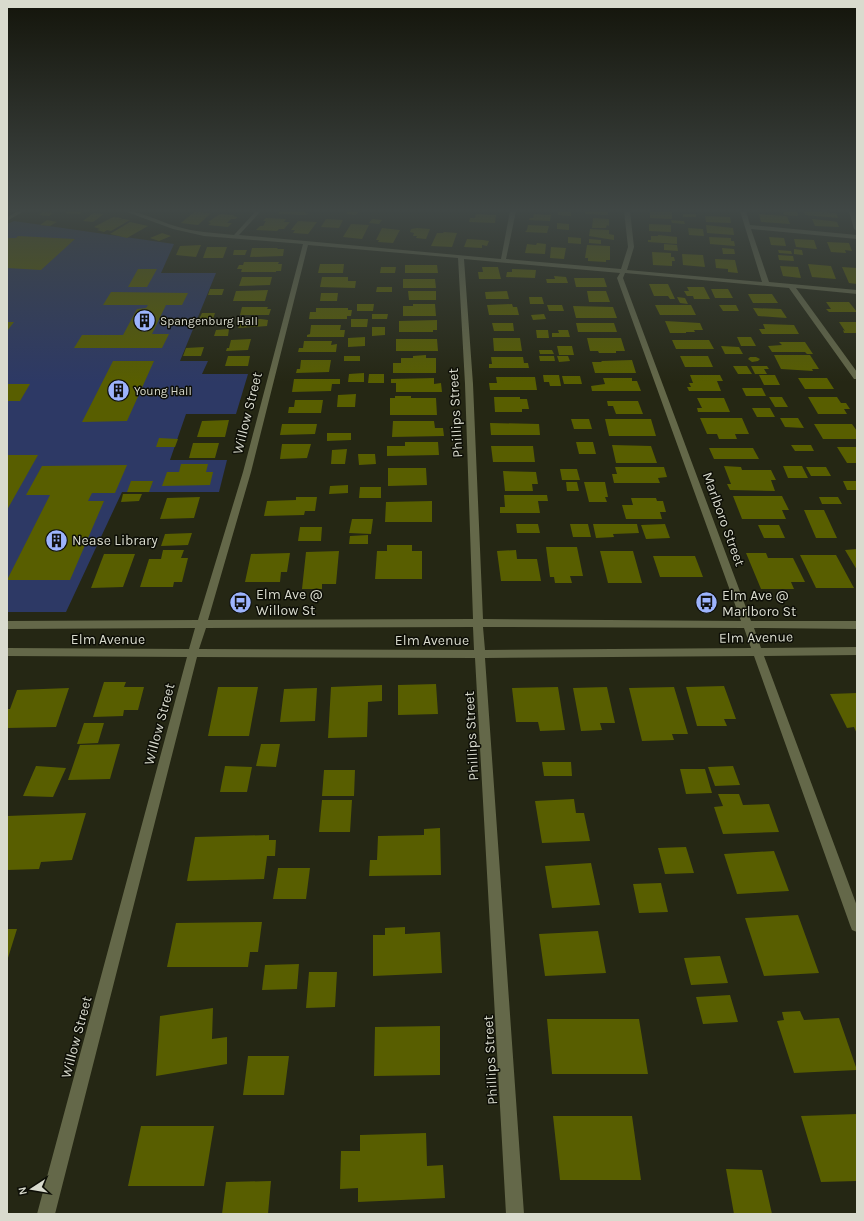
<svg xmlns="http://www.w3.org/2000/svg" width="864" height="1221" viewBox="0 0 864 1221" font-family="Karla,sans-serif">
  <rect width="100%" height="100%" fill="#252714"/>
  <path fill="#2d3965" d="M14,221l160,23 -13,29h55l-36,88h28l-6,13h46l-12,40h-50l-16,46h57l-8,32h-97l-56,120h-59v-388z"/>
  <path fill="#585e00" d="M67,211h17l-4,3 -15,-1z
    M280,211h24l-1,1 5,1 -2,2 -28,-1z
    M348,211h11l-3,4 -10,-1z
    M585,211h23v4l-23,-1z
    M650,211l22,1v7l-22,-1z
    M783,211h14l1,5 -14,-1z
    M804,211l32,2 2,5 -33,-3z
    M43,212l11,1 -5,3 -10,-1z
    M194,212l17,1 -13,12 -17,-2z
    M558,212h13v4l-13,-1z
    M93,213l11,1 -11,8 -10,-1z
    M220,214l14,1 -1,1 5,1 -3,2h-4l-4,4h5l-4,4 -20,-2 3,-2 -3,-1z
    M476,214l20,1 -1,8 -26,-1 1,-4h5z
    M534,214l17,1 -1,6 -21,-1 1,-2h3z
    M683,214h13v3h-13z
    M759,214l28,2 3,8 -29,-2z
    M705,216l25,1 1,6 -25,-1z
    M113,217l9,1 -3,2 4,-1 7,1 -19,11 -4,-1 -3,2 -7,-2 3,-1 -6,-2z
    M266,218l20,1 -2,3h6l-6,7h-5l-2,2 -21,-1 4,-4h3l3,-5h-3z
    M593,218l16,1v7l-2,-1 -1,3h-14z
    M326,219l17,1 -4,8 -18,-1z
    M372,219l10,1 -3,4 -10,-1z
    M812,219l20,2 5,1 2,5 -24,-1z
    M47,220l10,2 -7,4 -10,-1z
    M671,220l13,1 1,3 -13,-1z
    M298,221l19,1 -9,12 -15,-1 2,-3h-4z
    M130,222l18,4 -21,12 -17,-4z
    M557,223l12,1v6l-12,-1z
    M351,224l18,1 -7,14 -19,-2z
    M649,224l22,1v7l-22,-1z
    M528,225l21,1 -2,7 -22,-1 2,-2z
    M706,225l27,3 1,7 -27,-2z
    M382,228l18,2 -7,13 -15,-1 1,-2h-3z
    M688,228l15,1 1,7 -15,-1z
    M411,229l6,-1 13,1 -4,10 -10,-1 1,-2h-4l1,-3 -4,-1z
    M590,229l19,1v4l5,1v5l-25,-4z
    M444,232l13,1 -5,14 -21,-1 6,-13h6z
    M162,233l9,3 -12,5 -9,-3z
    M658,235l19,2v7l-29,-2v-2h3v-4h7z
    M18,236l57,3 -34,31 -34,-2v-30h9z
    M568,237l13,1v6l-13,-1z
    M709,237l22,1v3h3l1,5 -25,-2z
    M769,237l15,1 2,8 -15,-1z
    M467,239l16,1 6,1 -2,5 -5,-1v3l-18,-1z
    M589,239l12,1v4l-12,-1z
    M794,239l20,1 3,9 -21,-2z
    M827,242l22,1 3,8 -7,-1 1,3 -15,-1z
    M537,243l9,1 -1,10 -20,-1 2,-9 9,1z
    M664,244l13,1 1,6 -14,-1z
    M201,245l-5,12 -20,-2 4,-9z
    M587,245l23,1v14h-4v2l-18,-1v-3h-3z
    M207,247h20l-4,11h-20z
    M551,247l15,1 -2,11 -14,-1z
    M252,248h26l-1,1h7l-1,7 -33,1z
    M722,248l12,1 1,5h-12z
    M794,249l8,1 1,5 -9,-1z
    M234,250h13l-2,5h-12z
    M778,250l13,1 1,3 -13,-1z
    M652,252l19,1v4h3l1,4h-3v5l-19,-1z
    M682,254l21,1 2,12 -22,-2z
    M778,255l15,1 1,5 -15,-1z
    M715,259l20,1 3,13 -10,-1v-3l-12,-1z
    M244,262h35l-1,2h4l-1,7h-5v1h-35l1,-3h-5l2,-4h4z
    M320,264h24l-1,9h-25z
    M808,264l23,2 5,13 -24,-2z
    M405,265h32l1,8h-33z
    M780,266l18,1 3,11 -18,-2z
    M381,267h15l-1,6h-15z
    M482,267h16l3,12h-22l-1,-7h5z
    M842,267l15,1v16l-8,-1z
    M138,269h19l-10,18h-19z
    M512,269l24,1 -1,8 -29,-1 1,-5h5z
    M554,276l12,1 2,6h-21l-1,-4h9z
    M242,277h30l-2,8 -31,1z
    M322,277h26v4h8l-1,7 -35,-1z
    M574,278h30l3,9h-31z
    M403,279h32l1,9h-33z
    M649,284h19l7,15h-5l-2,-3h-14z
    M377,287h15v5h-16z
    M687,287h17l6,12h-16l-1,-3h-6l-3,-5h5z
    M210,289h14l-2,6h-14z
    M711,289h17l5,9h-18z
    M268,290l-3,11h-32l3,-10z
    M408,291h28v9h-27z
    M507,291l2,8h-23l-1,-7z
    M587,291h19l4,11h-21z
    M111,292l77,1 -6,12h-16l-14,29h17l-7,14h-88l8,-13h41l14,-26 9,-1 2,-3h-45z
    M321,293h17l-1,8h-17z
    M748,294h24l6,9h-25z
    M529,297h13l2,7h-14z
    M677,297l8,1 3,6 -8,-1z
    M826,302h23l8,10h-28l-3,-3h5z
    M357,304h17l-1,7h-16z
    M413,304h22l1,12h-33v-10h10z
    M512,304l1,3h4l2,8h-30l-2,-10z
    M547,305h15l2,6h-15z
    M655,305h36l5,10h-36z
    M719,305h17l3,6h-16z
    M573,306l40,1 4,11h-41z
    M242,307h26l-1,2h4l-2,6h-29z
    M316,308h32v2h4l-1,6h-4v3h-38l1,-7h6z
    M753,308l28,1 6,9 -29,-2z
    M202,313h13l-2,6h-14z
    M372,314h16l-1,5h-15z
    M544,314l2,5 -13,1 -2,-5z
    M241,319h20l7,1 -1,6 -29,2z
    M351,319h17l-1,8h-16z
    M437,320v10h-4v2h-34v-11z
    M665,321l35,2 3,7h-9l1,2h-9v1h-16z
    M7,322h7l-7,9z
    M839,322h18v11h-13l-1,-3 2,1z
    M492,323h21l1,8h-20z
    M576,323h38l3,9h-39z
    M763,324l31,1 5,9h-37l-3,-5h6z
    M311,325h30l-1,5h5l-1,7h-37v-2l3,-1z
    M372,327h13v8l-13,1z
    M229,329l-1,7h-14l2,-6z
    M536,330h12l1,8h-12z
    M558,330h10l2,7h-18v-4h7z
    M365,337v9l-17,1v-9z
    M737,337h14l5,9h-15z
    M493,338h27l2,13h-28z
    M587,338h34l4,13h-9v2h-17l-1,-2h-8z
    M251,339l-3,11 -22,1 1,-3h2l2,-8z
    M396,339h41l1,12h-42z
    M672,340h37l5,9h-38z
    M304,341h28l-1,4 6,-1 -1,8h-38l1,-4h4z
    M779,342h26l8,12h-6l-2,-2h-33l-4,-6 14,-1z
    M557,346h15l2,9h-15z
    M721,346l18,1 4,7h-18z
    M204,347l-3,9h-18l3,-8z
    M539,350h13l2,4h-14z
    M426,355v3h10v15h-43v-10h8v-5h12v-2z
    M774,355h36l9,14h-7l1,2 -32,-2z
    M228,356h22l-2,10h-23z
    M344,356h16v5h-16z
    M539,356h15l1,5h-15z
    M557,356h11l2,5 -11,1z
    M680,356h28l5,11h-28z
    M491,357h32l1,6h4l1,5h-40v-4h3z
    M750,357h6l4,2 -2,2 -6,1 -4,-3z
    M301,360h30l-2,12 -33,1 1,-4h3z
    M632,360l4,13h-41l-3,-11h10l-1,-1z
    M113,361h41l-27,60 -45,1z
    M733,366h14l5,8h-14z
    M751,366h16l2,3h-5l3,5h-12z
    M364,373v9h-16l1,-8z
    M369,374h15v9h-16z
    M543,375h16l2,11h-11l-1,-4h-5z
    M690,375h30l3,6h-6l4,10h-32l-2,-4h4l-2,-4h4z
    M759,375h16l5,10h-16z
    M562,376h18l2,8h-18z
    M496,377h39l2,13h-47l-1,-7h8z
    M434,378v6l7,-1 1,9h-46v-9h-5v-4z
    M603,378h29v3h5l4,10h-49l-1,-5 14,-2z
    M798,378h29l7,11h-29z
    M294,379h46v5h-8l-1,7 -39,1z
    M7,384h23l-10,17h-13z
    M742,388h20l4,8h-20z
    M356,394l-1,13h-18l1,-12z
    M395,396h16v2h25l1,17h-47v-17h5z
    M494,397h26v2h7l2,10h-7v3h-27z
    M769,397h13l6,10h-13z
    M808,397h29l4,6h5l4,6h-6l3,5h-29z
    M697,398h27l6,14h-32l-1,-4h5z
    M295,400h28l-2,13h-33l1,-6h5z
    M607,401h31l5,13h-27l-3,-8h-5z
    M752,408h18l5,9h-18z
    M700,418h42l7,16h-14l2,5h-18l-2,-5h-10z
    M780,418h18l6,10 -19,-1z
    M571,419h18l3,10h-18z
    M605,419h46l5,17h-47z
    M229,420l-4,17h-28l5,-16z
    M393,421h41l1,7h8l1,8 -52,1z
    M490,423l49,1 1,11h-49z
    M282,424h35l-2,10 -35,1z
    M814,424h38l5,7v8h-34z
    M327,433h24v7l-24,1z
    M159,438l19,1 -3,8h-19z
    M405,442h33l1,13 -52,1v-10h18z
    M576,442h17l3,12h-17z
    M193,443h26l-4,15h-26z
    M282,444h29l-4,14 -27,1z
    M612,445l39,1 6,17h-41z
    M791,445h20l3,6h-19z
    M491,446h42l2,16h-42z
    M837,447h20v16h-10z
    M709,448h44l6,11h-45z
    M347,449l-2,15h-14l1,-14z
    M358,454h17l1,10 -17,1z
    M7,455h31l-31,55z
    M181,464h27l-2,8h7l-3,13 -48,1 5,-14h12z
    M127,465l-12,28h-23l-4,8h16l-34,79h-63l43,-85h-24l16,-29z
    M724,466l17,1 1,3h29l5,10h-5l4,11 -45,-1 -3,-6h4z
    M783,466h19l6,12h-20z
    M615,467h49l3,10 -9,1 2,5h-46l-2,-9h5z
    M806,467h20l5,9h-20z
    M388,468h38l1,17 -39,1z
    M560,469h17l3,11h-18z
    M503,471l33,1 2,12h-6l1,7h-28z
    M131,481h22l-4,11h-22z
    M843,481h14v9h-10z
    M566,482h11l2,9h-12z
    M584,482h21l3,15h-3l2,5h-18z
    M348,485v8l-19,1 1,-8z
    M360,487h21v11h-22z
    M123,494h19l-3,7 -18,1z
    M504,495h43l1,6h-10l2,12h-40v-6h5z
    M733,496h49l7,14h-7l4,9h-44z
    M200,497l-6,21 -34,1 7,-21z
    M296,497h21l-2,14h-10l-1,4 -40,1 3,-15 29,-1z
    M819,497h19l4,7h-20z
    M631,498h25l1,3h6l3,11h-6l2,7h-36l-4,-14h11z
    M432,501v21h-47l1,-20z
    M804,510h20l13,28h-21z
    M352,519h21l-2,15 -22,-1z
    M516,524h22l2,9h-23z
    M570,524h18l3,13h-18z
    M593,524h44l2,9 -26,1 1,3 -18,1z
    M665,524l5,14 -24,1 -5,-14z
    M758,525h21l6,13h-21z
    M300,527h22l-1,14h-23z
    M192,533l-4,12 -27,1 4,-12z
    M368,535v9h-19l1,-8z
    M387,545h25v6h10v28h-47l2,-28h10z
    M546,547h31l6,29h-13l2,7h-17l-1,-6h-4z
    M857,549v21l-12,-20z
    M163,550h21l-3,8h7l-6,24h-8l-1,5h-33l9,-28h12z
    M516,550l1,9h20l4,22h-40l-4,-30z
    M339,551l-3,33h-14v5h-20l4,-37z
    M600,551h33l9,32h-34z
    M290,553l-3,19h-6l-1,10h-35l6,-28z
    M746,553h20l2,5h25l12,24h-14l3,7h-33z
    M104,554h31l-12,33 -32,1z
    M800,555h36l18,33h-38z
    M653,556h42l8,21h-43z
    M104,682h22l-2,5h20l-6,23h-14l-1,6 -30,1z
    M436,684l2,30 -40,1v-30z
    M382,685v16l-14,1 -1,35 -39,1 3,-51z
    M724,686l12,33h-12l3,7h-30l-11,-39z
    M218,687h40l-9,49h-41z
    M558,687l7,43 -25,1 -2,-9h-22l-4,-34z
    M607,687l8,36h-15l2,7 -21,1 -8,-43z
    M674,687l14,47h-16l2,6 -32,1 -13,-53z
    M69,688l-13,39 -49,1v-19h3l7,-19z
    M317,688l-2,33 -35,1 4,-33z
    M857,693v41l-3,-7 -7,1 -17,-34z
    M84,723h20l-6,20 -21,1z
    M120,744l-10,35 -42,1 12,-35z
    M261,744h19l-4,23 -20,-1z
    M542,762h29l1,14h-28z
    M36,766l30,2 -13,29 -30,-1z
    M225,766l27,1 -5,25h-27z
    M733,766l7,19 -25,1 -7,-19z
    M680,769h25l7,24 -26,1z
    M324,770h31l-1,26h-32z
    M718,794h21l4,11 26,-1 10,28 -56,2 -9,-27 9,-1z
    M574,799l2,14h8l6,28 -48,2 -7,-42z
    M322,800h30l-2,32h-31z
    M86,813l-14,47 -31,2 -2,7 -32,1v-54z
    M440,828l1,47 -72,1 1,-16h7l1,-24 46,-1v-6z
    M269,835v5h7l-1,16h-8l-3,23 -77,2 8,-44z
    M686,847l8,26 -29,1 -7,-26z
    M774,851l15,40 -52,3 -13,-40z
    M591,863l9,42 -48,3 -7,-42z
    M278,868h32l-4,31h-33z
    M661,883l7,29 -29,1 -6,-29z
    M798,915l21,58 -55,3 -19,-58z
    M262,922l-4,30h-8l-2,15h-81l9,-44z
    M405,927v7l35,-2 2,41 -69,3v-41h12v-7z
    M7,929h10l-10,32z
    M598,931l8,42 -61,3 -6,-42z
    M720,956l8,27 -37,2 -7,-27z
    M299,964l-2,25 -35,1 3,-25z
    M309,972h28l-2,35 -29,1z
    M730,995l8,27 -35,2 -7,-27z
    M213,1008l-1,31 15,-2v27l-71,12 4,-60z
    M800,1011l4,9 35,-2 18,52 -63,3 -17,-52 7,-1 -2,-8z
    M547,1019h92l9,55h-96z
    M440,1026v49l-66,1 1,-49z
    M248,1056h41l-5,39h-41z
    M857,1114v67l-36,1 -20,-66z
    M553,1116h79l9,64h-81z
    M141,1126h73l-10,60h-76z
    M426,1133l1,33 16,-1 2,33 -87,4v-14l-18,1 1,-38h19v-16z
    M726,1169l36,1 10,44h-38z
    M271,1181l-3,33h-46l4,-32z"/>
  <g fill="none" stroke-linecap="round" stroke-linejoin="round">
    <path fill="#646849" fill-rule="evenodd" d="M18,211h6l-17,10v-4z
      M124,211c17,0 34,10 51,15 19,6 39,7 59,9l22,-24h5l-22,24 262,24 9,-48h6l-10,48 115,10 7,-22 -4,-36h6l4,36 -7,23 135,12 -22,-71h6l4,14 107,10v4l-106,-10 18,53 88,8v4l-61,-6 61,84v7h-3l-65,-91 -164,-15 -2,5 128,343h106v8l-103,-1 7,20 96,-1v8l-93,1 93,250v26l-5,-2 -2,-5 -96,-269 -269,2 39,556h-18l-31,-556 -278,-1 -142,557h-18l150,-557 -180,-1v-8l182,1 6,-21 -188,1v-8l191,-1 45,-148 60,-228 -99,-8 -31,-7zM308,245l150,13 7,126 8,235 -265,1 43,-148zM464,259l156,14 -3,5 124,343 -258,-2 -10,-235zM473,627l1,23 -275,-1 7,-21zM483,627l261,1 7,20 -266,2z
      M849,211h6l2,8v12l-3,-2z"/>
  </g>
  <linearGradient id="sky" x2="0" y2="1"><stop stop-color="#14150b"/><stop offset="0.55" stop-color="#404745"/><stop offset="1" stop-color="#404745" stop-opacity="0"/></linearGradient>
  <rect width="864" height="382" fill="url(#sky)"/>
  <defs>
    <symbol id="building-disc" viewBox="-11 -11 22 22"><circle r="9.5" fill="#9db4fd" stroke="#0e0f07"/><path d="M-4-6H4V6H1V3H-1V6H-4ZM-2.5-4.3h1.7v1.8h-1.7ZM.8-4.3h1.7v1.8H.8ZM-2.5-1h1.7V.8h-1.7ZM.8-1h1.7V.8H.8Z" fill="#111"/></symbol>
    <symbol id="bus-disc" viewBox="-11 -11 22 22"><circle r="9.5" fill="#9db4fd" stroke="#0e0f07"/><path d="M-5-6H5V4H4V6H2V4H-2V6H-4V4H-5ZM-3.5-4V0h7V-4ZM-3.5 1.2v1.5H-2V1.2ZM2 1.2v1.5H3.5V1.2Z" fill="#111"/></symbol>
  </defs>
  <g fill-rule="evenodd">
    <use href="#building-disc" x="132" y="308" width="25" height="25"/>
    <use href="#building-disc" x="106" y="378" width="25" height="25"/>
    <use href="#building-disc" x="44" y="528" width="25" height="25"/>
    <use href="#bus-disc" x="228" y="590" width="25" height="25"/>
    <use href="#bus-disc" x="694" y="590" width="25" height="25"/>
  </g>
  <g text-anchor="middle" stroke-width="3" stroke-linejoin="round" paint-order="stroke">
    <g font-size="12" fill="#d9dbce" stroke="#0e0f07" text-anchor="start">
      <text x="160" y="325">Spangenburg Hall</text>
      <text x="134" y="395">Young Hall</text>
    </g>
    <g font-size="14" fill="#d9dbce" stroke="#0e0f07">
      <text transform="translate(247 413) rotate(-76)" y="5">Willow Street</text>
      <text transform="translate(455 413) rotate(-93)" y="5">Phillips Street</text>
      <text transform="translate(724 519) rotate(70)" y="5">Marlboro Street</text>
      <text transform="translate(756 637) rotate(-1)" y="5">Elm Avenue</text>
      <text x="108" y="644">Elm Avenue</text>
      <text x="432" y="645">Elm Avenue</text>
      <text transform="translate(159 724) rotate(-75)" y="5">Willow Street</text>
      <text transform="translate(471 736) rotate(-93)" y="5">Phillips Street</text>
      <text transform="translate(76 1037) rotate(-75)" y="5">Willow Street</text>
      <text transform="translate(490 1060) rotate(-93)" y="5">Phillips Street</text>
    </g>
    <g font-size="14" fill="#d9dbce" stroke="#0e0f07" text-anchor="start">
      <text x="72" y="545">Nease Library</text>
      <text x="256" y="599">Elm Ave @<tspan x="256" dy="16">Willow St</tspan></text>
      <text x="722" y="600">Elm Ave @<tspan x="722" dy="16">Marlboro St</tspan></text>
    </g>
  </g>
  <rect width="864" height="1221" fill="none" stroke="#d9dbce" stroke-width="16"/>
  <g transform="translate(32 1189) rotate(258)" stroke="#0e0f07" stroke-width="3" paint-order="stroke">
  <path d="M0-3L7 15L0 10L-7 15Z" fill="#d9dbce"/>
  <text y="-6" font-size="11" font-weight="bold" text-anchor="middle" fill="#d9dbce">N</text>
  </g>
</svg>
